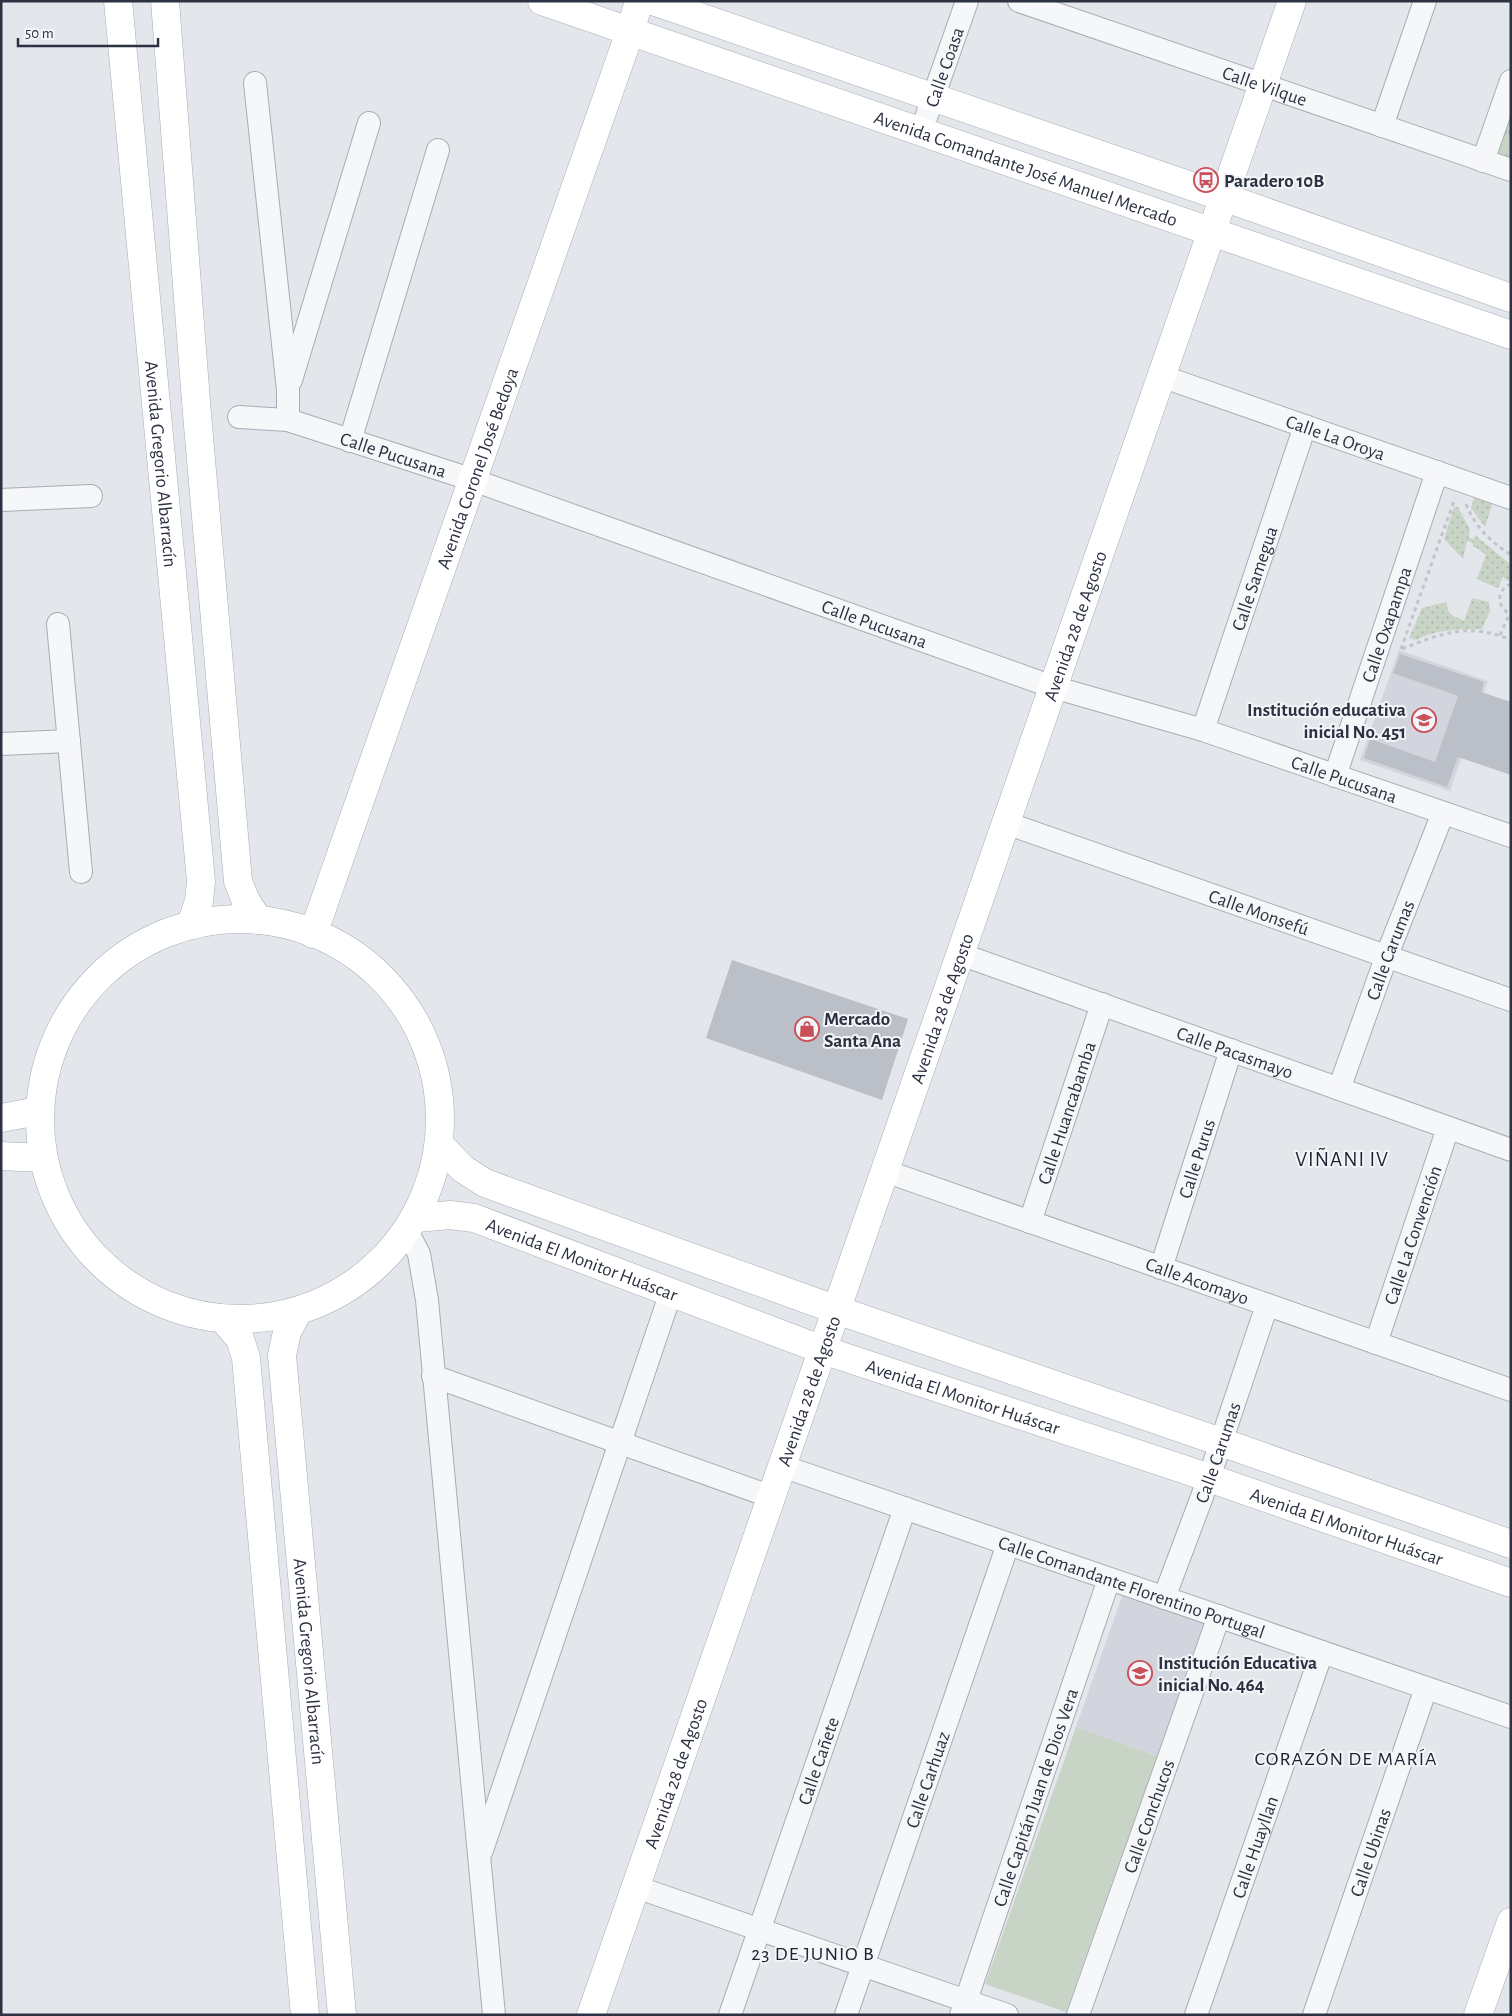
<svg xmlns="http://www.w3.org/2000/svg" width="1512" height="2016" viewBox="0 0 1512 2016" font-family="'Alegreya Sans',sans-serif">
  <defs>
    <pattern id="grass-dots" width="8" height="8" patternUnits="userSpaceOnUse" patternTransform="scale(1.25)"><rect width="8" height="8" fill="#c8d4c5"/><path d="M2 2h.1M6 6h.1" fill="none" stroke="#acb6aa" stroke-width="1.8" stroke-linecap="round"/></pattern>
    <pattern id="park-tufts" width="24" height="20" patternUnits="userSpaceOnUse" patternTransform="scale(1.25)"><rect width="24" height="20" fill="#c8d4c5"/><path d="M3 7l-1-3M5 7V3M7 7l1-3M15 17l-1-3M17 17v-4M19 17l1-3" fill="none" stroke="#acb6aa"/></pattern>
  </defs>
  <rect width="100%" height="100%" fill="#e3e6eb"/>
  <path fill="#d2d5dd" d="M1399,650l89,31 -38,110 -90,-31z
    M1124,1591l81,29 -48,136 -81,-29z"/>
  <path fill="url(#grass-dots)" d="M1475,495l18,7 -8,25 -14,-19z
    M1454,507h4l12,23 -1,8 5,1 1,-4 36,30 -1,17 -7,-5 -3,6v3l-3,2 -20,-9 9,-24 -9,-7 -4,-1v-4l-6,-2 -4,18 -19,-20z
    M1472,598l17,4 1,9 -8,18c-23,0 -45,0 -66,11l-7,-2 13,-30 25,-6c-1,13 7,14 17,19z"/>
  <path fill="url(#park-tufts)" d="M1511,114v48l-15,-5z"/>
  <path fill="#c8d4c5" d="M1076,1727l81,29 -91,256 -81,-28z"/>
  <path fill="#bbbfc7" d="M1400,654l84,28 -3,10 30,10v73l-53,-18 -11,30 -83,-29 6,-19 65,23 23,-66 -65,-23z
    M732,960l176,59 -26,81 -176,-62z"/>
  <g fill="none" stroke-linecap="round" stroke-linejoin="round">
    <defs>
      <g id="street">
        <path id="s1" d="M1019,1l492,169"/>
        <path d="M255,83l33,307v30"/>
        <path d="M1382,126l43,-125"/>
        <path id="s2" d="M921,132l46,-131"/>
        <path d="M1483,161l28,-80"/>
        <path id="s3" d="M1161,376l350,122"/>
        <path d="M291,380l78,-257"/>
        <path id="s4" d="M239,417l49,3 185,60 580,207 150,43 308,106"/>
        <path d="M350,441l88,-291"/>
        <path d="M1,500l90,-4"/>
        <path d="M58,624l23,248"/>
        <path id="s5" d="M1203,730l102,-304"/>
        <path d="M1,744l68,-3"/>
        <path id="s6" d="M1335,776l102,-304"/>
        <path id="s7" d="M1006,823l505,177"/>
        <path id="s8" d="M960,954l551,196"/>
        <path id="s9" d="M1339,1089l48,-134 56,-142"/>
        <path id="s10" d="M885,1171l626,219"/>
        <path id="s11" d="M1030,1222l72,-218"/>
        <path d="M407,1231l12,23 8,46 67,715"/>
        <path id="s12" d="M1161,1268l70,-218"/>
        <path id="s13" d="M1376,1343l72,-215"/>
        <path d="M433,1376l339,121"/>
        <path id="s14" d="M782,1466l729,251"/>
        <path id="s15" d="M1164,1598l45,-120 58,-173"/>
        <path d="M482,1850l189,-558"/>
        <path d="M636,1887l371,128"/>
        <path id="s16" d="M730,2015l175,-507"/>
        <path id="s17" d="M846,2015l162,-471"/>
        <path id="s18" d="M961,2015l148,-436"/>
        <path id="s19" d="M1078,2015l141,-399"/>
        <path id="s20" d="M1196,2015l126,-363"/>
        <path id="s21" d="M1314,2015l112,-327"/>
      </g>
      <g id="secondary">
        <path id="s22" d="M118,1l83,880 -2,20 -8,24"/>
        <path d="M165,1l32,413 41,467 7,18 13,21"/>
        <path id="s23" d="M542,1l969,334"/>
        <path d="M653,1l570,196 288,101"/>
        <circle cx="240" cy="1119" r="200"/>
        <path id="s24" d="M313,934l317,-902 9,-31"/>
        <path d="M1,1118l37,-7"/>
        <path d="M440,1145l23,24 22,14 352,127 384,132 290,102"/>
        <path d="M1,1156l41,2"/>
        <path id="s25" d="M416,1218l34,-3 24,3 349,132 360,119 328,114"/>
        <path id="s26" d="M298,1311l-11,21 -5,23 60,660"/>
        <path d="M223,1319l17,20 6,19 59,657"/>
        <path id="s27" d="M591,2015l701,-2014"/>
        <path d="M1478,2015l33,-93"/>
      </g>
    </defs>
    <use href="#street" stroke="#a8acb5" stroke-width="24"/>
    <use href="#secondary" stroke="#a8acb5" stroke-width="29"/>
    <path stroke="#c1c4c9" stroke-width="3" stroke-dasharray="4 4" stroke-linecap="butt" d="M1466,504c9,23 25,38 45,51
      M1511,584c-16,6 -14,24 0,31
      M1500,635l9,-20
      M1401,649l54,-151
      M1402,649c40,-16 67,-27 109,-9"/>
    <use href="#street" stroke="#f6f7f9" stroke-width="22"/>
    <use href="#secondary" stroke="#fff" stroke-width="28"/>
  </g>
  <defs>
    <symbol id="bus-ring" viewBox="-11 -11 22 22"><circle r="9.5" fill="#f3f5f8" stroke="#c94f58" stroke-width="1.5"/><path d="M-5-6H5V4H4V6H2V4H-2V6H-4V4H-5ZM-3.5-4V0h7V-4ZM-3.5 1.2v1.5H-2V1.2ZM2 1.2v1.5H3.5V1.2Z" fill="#c94f58"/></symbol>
    <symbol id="school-ring" viewBox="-11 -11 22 22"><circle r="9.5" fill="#f3f5f8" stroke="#c94f58" stroke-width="1.5"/><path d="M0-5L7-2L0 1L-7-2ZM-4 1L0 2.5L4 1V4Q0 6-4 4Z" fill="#c94f58"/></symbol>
    <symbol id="shop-ring" viewBox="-11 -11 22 22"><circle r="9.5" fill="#f3f5f8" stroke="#c94f58" stroke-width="1.5"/><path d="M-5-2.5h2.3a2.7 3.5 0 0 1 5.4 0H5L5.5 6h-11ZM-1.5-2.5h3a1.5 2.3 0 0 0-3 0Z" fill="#c94f58"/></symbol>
  </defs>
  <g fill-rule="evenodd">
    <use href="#bus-ring" x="1192" y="166" width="28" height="28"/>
    <use href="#school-ring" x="1410" y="706" width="28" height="28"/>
    <use href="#shop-ring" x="793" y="1015" width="28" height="28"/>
    <use href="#school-ring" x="1126" y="1659" width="28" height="28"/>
  </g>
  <g text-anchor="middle" stroke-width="4" stroke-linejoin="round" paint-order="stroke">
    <g font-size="19" fill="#2c3242" stroke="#f3f5f8">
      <text dy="7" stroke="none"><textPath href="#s2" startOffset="69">Calle Coasa</textPath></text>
      <text dy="7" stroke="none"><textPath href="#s1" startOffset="260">Calle Vilque</textPath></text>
      <text dy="7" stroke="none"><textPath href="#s23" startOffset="512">Avenida Comandante José Manuel Mercado</textPath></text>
      <text dy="7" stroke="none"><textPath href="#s3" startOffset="185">Calle La Oroya</textPath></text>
      <text dy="7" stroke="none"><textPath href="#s4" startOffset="160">Calle Pucusana</textPath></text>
      <text dy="7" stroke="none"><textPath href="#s22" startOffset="465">Avenida Gregorio Albarracín</textPath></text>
      <text dy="7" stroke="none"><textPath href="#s24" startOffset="494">Avenida Coronel José Bedoya</textPath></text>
      <text dy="7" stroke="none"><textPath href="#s5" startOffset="160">Calle Samegua</textPath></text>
      <text dy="7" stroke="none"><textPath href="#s4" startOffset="670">Calle Pucusana</textPath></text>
      <text dy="7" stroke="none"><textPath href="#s6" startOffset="160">Calle Oxapampa</textPath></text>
      <text dy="7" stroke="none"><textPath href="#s27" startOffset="1471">Avenida 28 de Agosto</textPath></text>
      <text dy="7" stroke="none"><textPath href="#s4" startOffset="1165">Calle Pucusana</textPath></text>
      <text dy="7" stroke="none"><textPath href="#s7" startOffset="268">Calle Monsefú</textPath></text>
      <text dy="7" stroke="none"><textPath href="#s9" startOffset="148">Calle Carumas</textPath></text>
      <text dy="7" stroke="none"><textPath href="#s27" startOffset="1066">Avenida 28 de Agosto</textPath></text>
      <text dy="7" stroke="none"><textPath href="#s8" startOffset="292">Calle Pacasmayo</textPath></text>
      <text dy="7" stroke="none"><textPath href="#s11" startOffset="115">Calle Huancabamba</textPath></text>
      <text dy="7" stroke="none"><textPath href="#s12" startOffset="115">Calle Purus</textPath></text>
      <text dy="7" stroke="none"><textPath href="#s13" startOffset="114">Calle La Convención</textPath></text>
      <text dy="7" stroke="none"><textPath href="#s25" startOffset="174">Avenida El Monitor Huáscar</textPath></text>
      <text dy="7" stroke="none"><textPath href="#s10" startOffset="331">Calle Acomayo</textPath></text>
      <text dy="7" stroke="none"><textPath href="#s27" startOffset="661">Avenida 28 de Agosto</textPath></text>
      <text dy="7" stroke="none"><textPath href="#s25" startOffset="579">Avenida El Monitor Huáscar</textPath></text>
      <text dy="7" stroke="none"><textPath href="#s15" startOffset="155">Calle Carumas</textPath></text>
      <text dy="7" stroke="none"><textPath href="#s25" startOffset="984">Avenida El Monitor Huáscar</textPath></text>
      <text dy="7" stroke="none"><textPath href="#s14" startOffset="370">Calle Comandante Florentino Portugal</textPath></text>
      <text dy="7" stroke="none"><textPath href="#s26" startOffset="355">Avenida Gregorio Albarracín</textPath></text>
      <text dy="7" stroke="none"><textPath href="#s16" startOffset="269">Calle Cañete</textPath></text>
      <text dy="7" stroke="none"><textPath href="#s27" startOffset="256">Avenida 28 de Agosto</textPath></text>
      <text dy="7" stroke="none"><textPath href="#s17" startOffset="249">Calle Carhuaz</textPath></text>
      <text dy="7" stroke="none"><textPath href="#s18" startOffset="230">Calle Capitán Juan de Dios Vera</textPath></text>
      <text dy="7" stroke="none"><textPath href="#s19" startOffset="211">Calle Conchucos</textPath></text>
      <text dy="7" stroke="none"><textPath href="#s20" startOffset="178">Calle Huayllan</textPath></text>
      <text dy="7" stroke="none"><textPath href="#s21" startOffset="172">Calle Ubinas</textPath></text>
    </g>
    <g font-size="19" font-weight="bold" fill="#2c3242" stroke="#f3f5f8" text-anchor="start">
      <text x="1224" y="187">Paradero 10B</text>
      <text x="1406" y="716" text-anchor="end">Institución educativa<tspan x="1406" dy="22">inicial No. 451</tspan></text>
      <text x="824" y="1025">Mercado<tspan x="824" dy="22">Santa Ana</tspan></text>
      <text x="1158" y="1669">Institución Educativa<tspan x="1158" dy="22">inicial No. 464</tspan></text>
    </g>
    <g font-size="20" letter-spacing="1" fill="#1e2333" stroke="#f3f5f8">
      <text x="1346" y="1765">CORAZÓN DE MARÍA</text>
      <text x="813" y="1960">23 DE JUNIO B</text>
    </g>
    <g font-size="21" letter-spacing="1" fill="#1e2333" stroke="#f3f5f8">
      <text x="1342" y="1166">VIÑANI IV</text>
    </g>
  </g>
  <rect width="1512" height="2016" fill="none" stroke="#2c3242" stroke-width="5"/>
  <path d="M18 38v8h140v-8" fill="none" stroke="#2c3242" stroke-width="2.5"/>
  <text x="25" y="38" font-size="15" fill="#2c3242" stroke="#f3f5f8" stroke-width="4" paint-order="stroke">50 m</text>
</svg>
